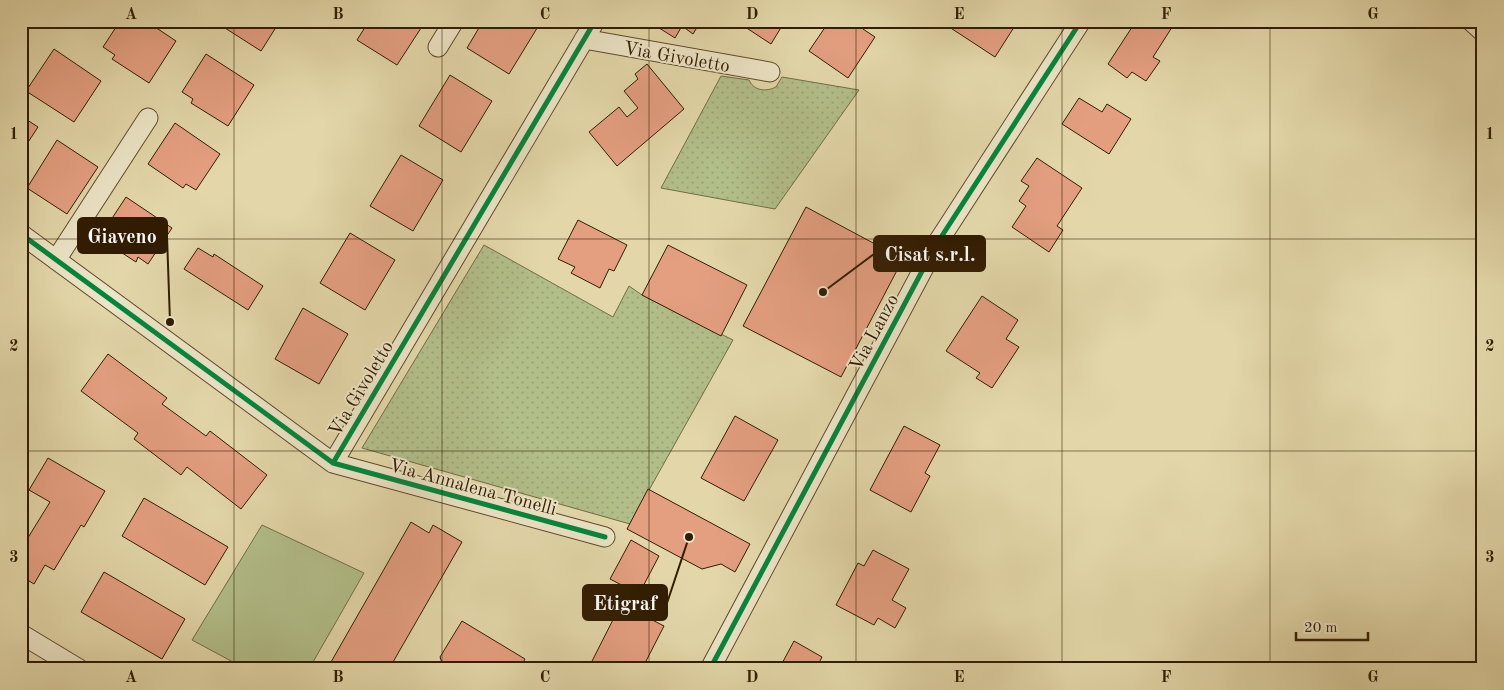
<svg xmlns="http://www.w3.org/2000/svg" width="1504" height="690" viewBox="0 0 1504 690" font-family="'Old Standard TT',serif">
  <defs>
    <pattern id="grass-dots" width="8" height="8" patternUnits="userSpaceOnUse" patternTransform="scale(1.25)"><rect width="8" height="8" fill="#b2be89"/><path d="M2 2h.1M6 6h.1" fill="none" stroke="#9aa374" stroke-width="1.8" stroke-linecap="round"/></pattern>
  </defs>
  <rect width="100%" height="100%" fill="#e3d7a9"/>
  <filter id="stains"><feTurbulence type="fractalNoise" baseFrequency=".004" numOctaves="4"/><feColorMatrix values="0 0 0 0 .2 0 0 0 0 .09 0 0 0 0 .02 0 0 0 .5 -.17"/></filter>
  <radialGradient id="worn" r=".72"><stop offset=".6" stop-color="#630" stop-opacity="0"/><stop offset="1" stop-color="#630" stop-opacity=".3"/></radialGradient>
  <path fill="url(#grass-dots)" stroke="#726d45" d="M721,76l28,4c5,11 17,12 27,7l6,-10 77,13 -84,119 -114,-21z
    M484,245l129,72 16,-31 13,9 91,45 -103,184 -268,-76z"/>
  <path fill="#b2be89" stroke="#726d45" d="M262,525l102,48 -55,96h-63l-54,-29z"/>
  <path fill="#e49f81" stroke="#311c01" d="M120,21h26l30,20 -27,42 -37,-24 3,-4 -12,-8z
    M214,21h66l-19,30z
    M369,21h47l7,4 -26,40 -40,-25z
    M483,21h50l6,4 -30,49 -42,-26z
    M659,21h42l-8,13 -11,-8 -7,12 -19,-12z
    M744,21h41l-14,23 -29,-19z
    M836,21h13l3,2 2,-2h14l-5,8 12,8 -27,41 -39,-27 19,-28 5,3z
    M940,21h78l-23,36z
    M1136,21h40l-23,36 7,4 -14,20 -14,-9 -5,6 -19,-14z
    M54,49l47,32 -27,41 -48,-31z
    M206,54l48,31 -26,41 -37,-23 2,-4 -11,-7z
    M647,64l37,45 -67,57 -28,-34 30,-25 8,10 11,-9 -14,-17 14,-12 -3,-5z
    M450,75l42,26 -31,51 -42,-26z
    M1079,98l23,14 5,-8 24,15 -22,35 -47,-30z
    M21,116l17,11 -17,26z
    M175,123l45,31 -24,36 -10,-6 -3,4 -35,-24z
    M57,140l41,27 -31,47 -40,-26z
    M401,155l42,25 -30,51 -43,-25z
    M1037,158l45,30 -25,38 6,4 -14,22 -37,-25 14,-21 -7,-5 10,-15 -8,-5z
    M126,197l46,31 -24,36 -10,-7 -2,5 -37,-24z
    M806,207l97,52 -62,118 -98,-51z
    M578,220l49,25 -13,26 -5,-2 -9,19 -29,-15 4,-6 -17,-8z
    M350,233l45,27 -30,50 -45,-27z
    M668,245l79,40 -26,51 -79,-41z
    M198,248l15,9 1,-3 49,32 -15,24 -64,-41z
    M982,296l36,24 -12,19 13,8 -27,41 -16,-10 4,-5 -34,-22z
    M303,308l45,26 -29,50 -44,-25z
    M108,354l59,44 -5,6 44,32 4,-5 57,44 -26,34 -54,-42 -6,8 -47,-36 4,-6 -57,-42z
    M735,416l43,24 -34,61 -43,-23z
    M904,426l36,19 -15,28 5,3 -19,36 -41,-22z
    M48,458l57,33 -21,36 -3,-2 -27,45 -9,-5 -11,19 -13,-8v-27l29,-47 -21,-12z
    M648,489l102,55 -15,28 -14,-8 -19,5 -75,-40z
    M144,498l84,49 -23,38 -83,-49z
    M411,522l18,11 4,-8 29,17 -73,127h-62z
    M631,540l28,16 -20,38 -29,-15z
    M873,550l36,19 -17,31 14,8 -11,20 -17,-10 -4,7 -38,-20 22,-42 6,3z
    M104,572l81,47 -23,40 -81,-47z
    M621,604l43,22 -22,43h-54z
    M462,621l63,38 -6,10h-75l-4,-12z
    M794,641l28,16 -6,12h-37z"/>
  <g fill="none" stroke-linecap="round" stroke-linejoin="round">
    <defs>
      <path id="street" d="M1471,21l12,11
        M584,39l186,33
        M438,47l16,-26
        M21,234l312,229 272,74
        M56,260l92,-142
        M333,463l262,-442
        M21,634l58,35
        M710,669l226,-424 145,-224"/>
    </defs>
    <use href="#street" stroke="#5e4b2b" stroke-width="21"/>
    <use href="#street" stroke="#ede5c7" stroke-width="19"/>
    <defs>
      <path id="cycleway" d="M21,234l312,229 272,74
        M333,463l262,-442
        M710,669l226,-424 145,-224"/>
    </defs>
    <use href="#cycleway" stroke="#ede5c7" stroke-width="8"/>
    <use href="#cycleway" stroke="#00873e" stroke-width="5"/>
  </g>
  <path fill="none" stroke="#311c01" stroke-width="1" stroke-opacity="0.55" d="M234,21v648M442,21v648M649,21v648M856,21v648M1062,21v648M1270,21v648M21,239h1462M21,451h1462"/>
  <g text-anchor="middle" stroke-width="4" stroke-linejoin="round" paint-order="stroke">
    <g font-size="19" fill="#311c01" stroke="#ede5c7">
      <text transform="translate(677 56) rotate(10)" y="7">Via Givoletto</text>
      <text transform="translate(873 332) rotate(-62)" y="7">Via Lanzo</text>
      <text transform="translate(360 388) rotate(-59)" y="7">Via Givoletto</text>
      <text transform="translate(473 486) rotate(15)" y="7">Via Annalena Tonelli</text>
    </g>
  </g>
  <path fill="none" stroke="#311c01" stroke-width="2" d="M170 322L167 236M823 292L874 254M689 537L667 603"/>
  <g fill="#311c01" stroke="#ede5c7" stroke-width="2">
    <circle cx="170" cy="322" r="5"/>
    <circle cx="823" cy="292" r="5"/>
    <circle cx="689" cy="537" r="5"/>
  </g>
  <g fill="#311c01" stroke="#311c01" stroke-width="2">
    <rect x="78" y="218" width="89" height="35" rx="5"/>
    <rect x="874" y="236" width="111" height="35" rx="5"/>
    <rect x="583" y="585" width="84" height="35" rx="5"/>
  </g>
  <g font-size="20" text-anchor="middle" font-weight="bold" fill="#fff">
    <text x="122" y="243">Giaveno</text>
    <text x="930" y="261">Cisat s.r.l.</text>
    <text x="625" y="610">Etigraf</text>
  </g>
  <rect width="1504" height="690" fill="none" stroke="#e3d7a9" stroke-width="55"/>
  <path d="M1296 632v8h72v-8" fill="none" stroke="#311c01" stroke-width="2.5"/>
  <text x="1304" y="632" font-size="15" fill="#311c01" stroke="#ede5c7" stroke-width="4" paint-order="stroke">20 m</text>
  <rect x="28" y="28" width="1448" height="634" fill="none" stroke="#311c01" stroke-width="2"/>
  <g font-size="16" text-anchor="middle" font-weight="bold" fill="#311c01">
    <text x="131" y="19">A</text>
    <text x="338" y="19">B</text>
    <text x="545" y="19">C</text>
    <text x="752" y="19">D</text>
    <text x="959" y="19">E</text>
    <text x="1166" y="19">F</text>
    <text x="1373" y="19">G</text>
    <text x="14" y="139">1</text>
    <text x="1490" y="139">1</text>
    <text x="14" y="351">2</text>
    <text x="1490" y="351">2</text>
    <text x="14" y="562">3</text>
    <text x="1490" y="562">3</text>
    <text x="131" y="682">A</text>
    <text x="338" y="682">B</text>
    <text x="545" y="682">C</text>
    <text x="752" y="682">D</text>
    <text x="959" y="682">E</text>
    <text x="1166" y="682">F</text>
    <text x="1373" y="682">G</text>
  </g>
  <rect width="100%" height="100%" filter="url(#stains)"/>
  <rect width="100%" height="100%" fill="url(#worn)"/>
</svg>
